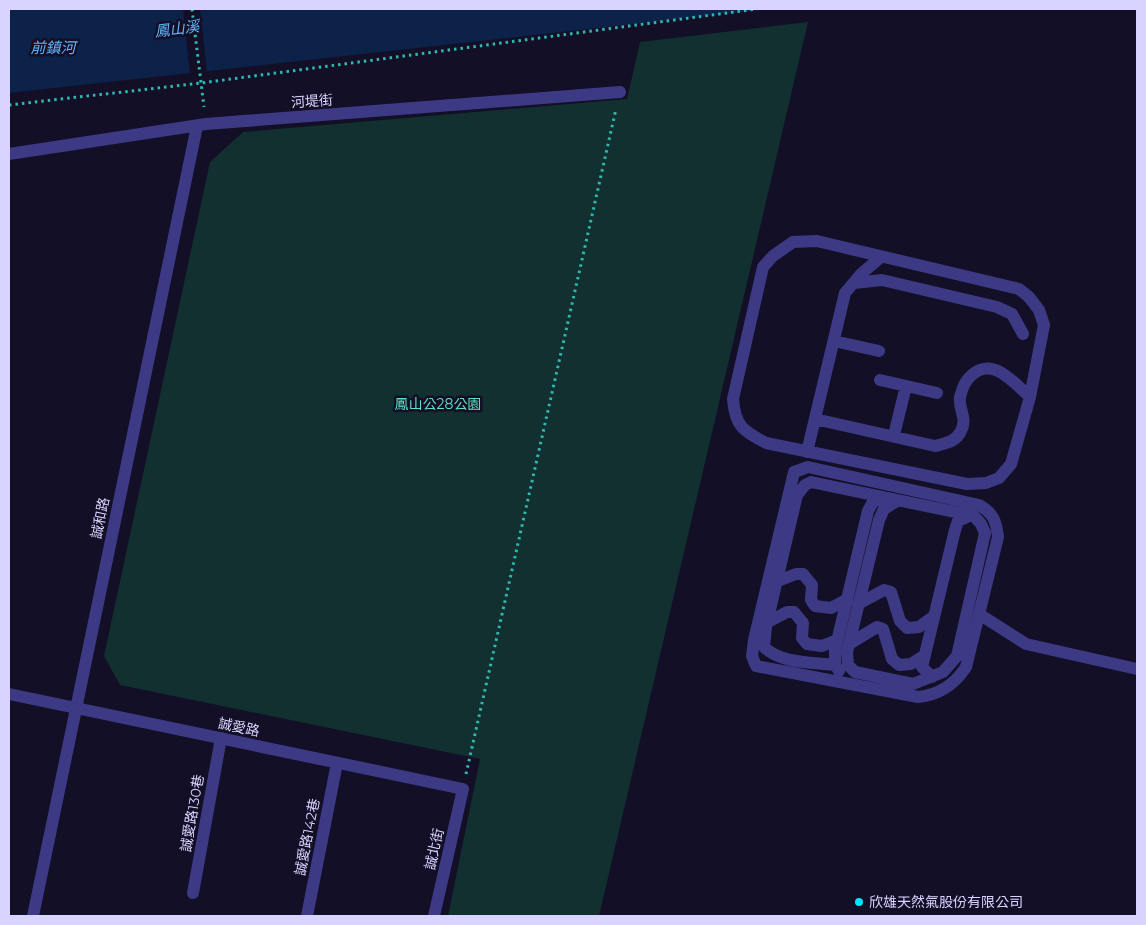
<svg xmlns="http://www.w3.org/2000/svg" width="1146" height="925" viewBox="0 0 1146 925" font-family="Montserrat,'Noto Sans TC',sans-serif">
  <rect width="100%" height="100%" fill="#130f26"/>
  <path fill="#12302f" d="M808,22l-209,894h-151l32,-157 -360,-74 -16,-29 106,-494 33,-30 384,-33 13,-57z"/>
  <path fill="#0c2248" d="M9,9h761l-761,84z"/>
  <path fill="#130f26" d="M183,9h17l7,64 -17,1z"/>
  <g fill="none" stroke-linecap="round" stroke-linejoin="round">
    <path stroke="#2fb8b0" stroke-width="3" stroke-dasharray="2.5 4" stroke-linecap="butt" d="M192,9l12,98
      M9,105l192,-22 556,-74
      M466,774l150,-665"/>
    <path stroke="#3d3a85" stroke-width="12" d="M817,241l202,48 10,8 10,13 5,15 -14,72 -19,67 -12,14 -13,5 -19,1 -201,-41c-23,-12 -31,-17 -33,-44l30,-132 10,-11 20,-14z
      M854,283l28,-3 115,27 15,7 11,20
      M834,341l45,10
      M880,380l57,13
      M815,419l120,27c11,-3 21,-4 26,-15 7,-13 -3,-22 -1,-34 2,-9 5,-17 13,-23 21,-17 41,9 57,23
      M894,435l12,-49
      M807,452l38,-159 16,-19 20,-17
      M808,467l171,38c14,8 17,15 19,32l-32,130c-11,17 -27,28 -48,30l-162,-31 -4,-10 2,-16 36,-151 4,-17z
      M778,581l18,-7h7l9,11 -1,15 4,6 16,2 15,-8
      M858,604l26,-14 7,2 9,29 7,7 12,-1 15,-11
      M979,614l47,30 111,25
      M768,622l19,-10h7l9,11 -1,15 5,6 15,2 15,-6
      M849,644l28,-17 6,2 9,30 7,6 12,-1 14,-9
      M835,665c-23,-3 -54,-1 -71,-18l2,-20 31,-132 8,-10 6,-3 163,34 7,8 4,9 -28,123 -14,16 -30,12 -58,-12 -7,-7 -1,-13 32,-132 5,-11 13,-8
      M839,671l-4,-6v-15l33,-139 5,-9 9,-4
      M932,677l-10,-10 33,-137 3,-9 11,-5
      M193,893l28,-155"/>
    <path stroke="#3d3a85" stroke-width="12" d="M9,154l197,-30 414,-32
      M9,694l454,95 -29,127
      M33,916l164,-790
      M307,916l30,-153"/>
  </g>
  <circle fill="#00e5ff" stroke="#130f26" stroke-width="2" cx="859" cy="902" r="5"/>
  <g text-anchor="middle" stroke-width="5" stroke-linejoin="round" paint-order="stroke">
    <g font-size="14" fill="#d9d4ff" stroke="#130f26">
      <text transform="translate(312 101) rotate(-4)" y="5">河堤街</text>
      <text transform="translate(100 518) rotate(-78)" y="5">誠和路</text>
      <text transform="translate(239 727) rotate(12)" y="5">誠愛路</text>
      <text transform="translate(192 813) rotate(-80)" y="5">誠愛路130巷</text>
      <text transform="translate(307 837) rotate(-79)" y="5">誠愛路142巷</text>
      <text transform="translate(434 849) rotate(-77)" y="5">誠北街</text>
    </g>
    <g font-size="14" fill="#5fe0c0" stroke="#130f26">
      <text x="438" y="409">鳳山公28公園</text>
    </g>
    <g font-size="14" fill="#d9d4ff" stroke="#130f26" text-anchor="start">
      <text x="869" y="907">欣雄天然氣股份有限公司</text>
    </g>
    <g font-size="15" font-style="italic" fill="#62b6ff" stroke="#130f26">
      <text transform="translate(177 29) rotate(-7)" y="5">鳳山溪</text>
      <text x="53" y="53">前鎮河</text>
    </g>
  </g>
  <rect width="1146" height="925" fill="none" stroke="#d9d4ff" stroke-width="20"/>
</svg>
